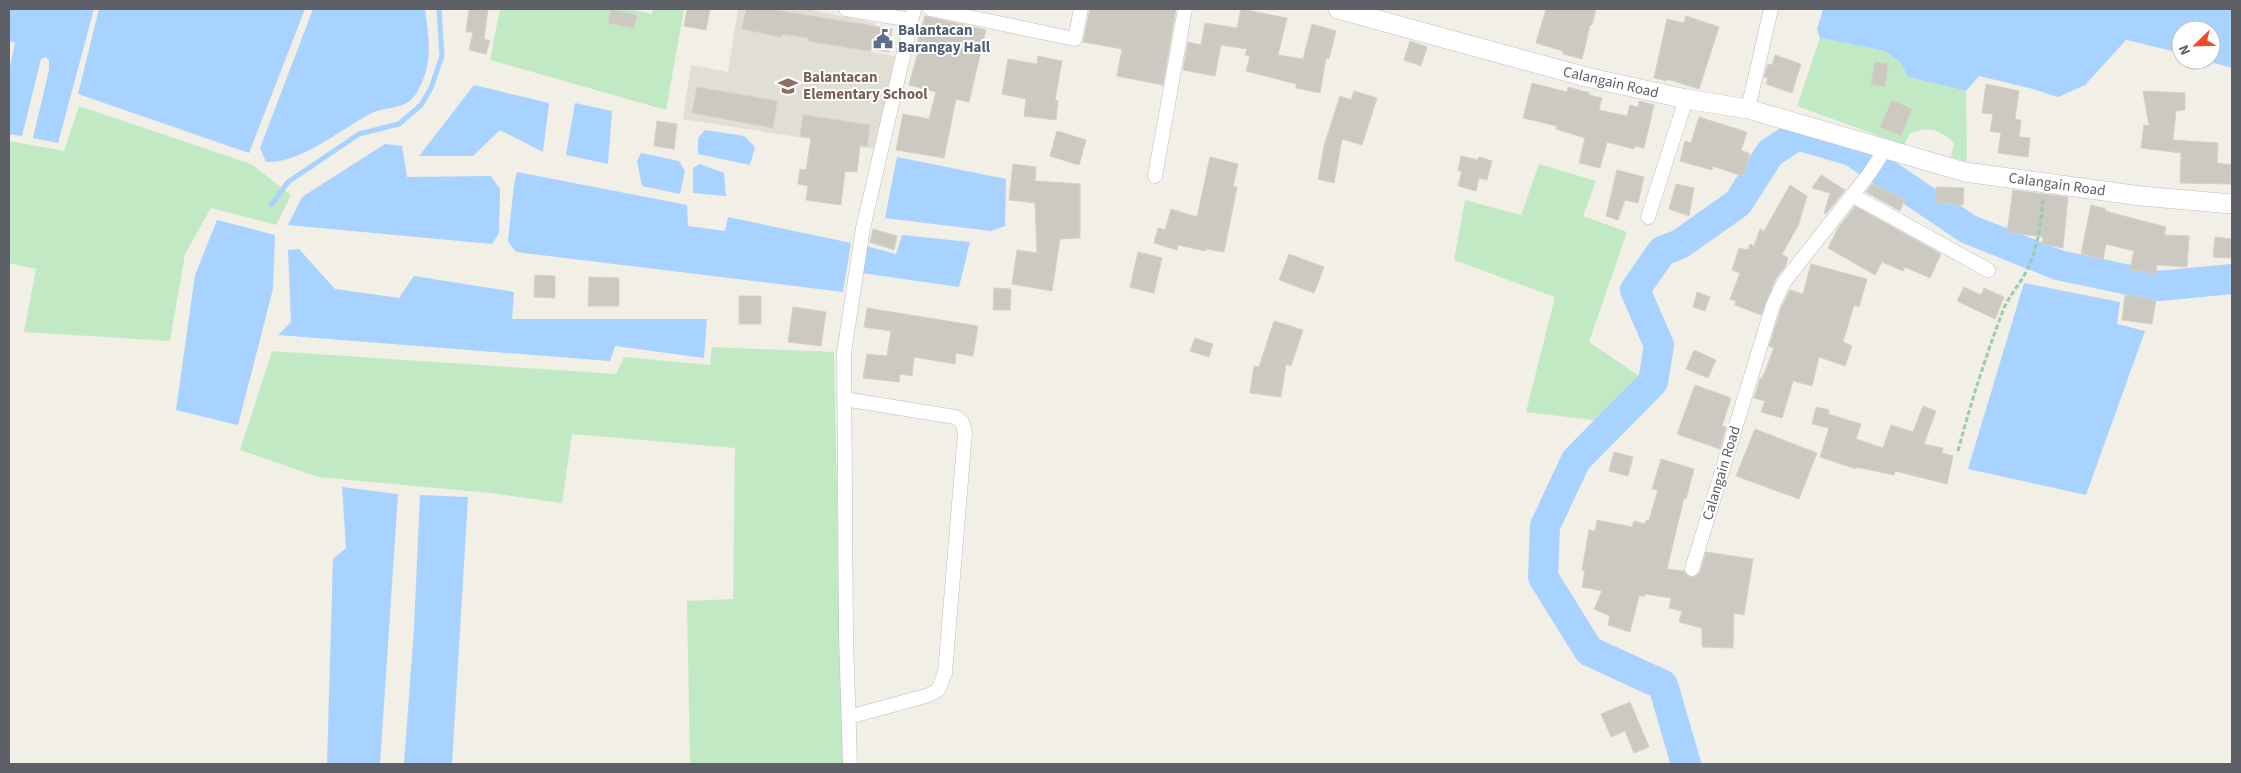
<svg xmlns="http://www.w3.org/2000/svg" width="2241" height="773" viewBox="0 0 2241 773" font-family="'Source Sans 3',sans-serif">
  <rect width="100%" height="100%" fill="#f1efe6"/>
  <path fill="#e1dfd4" d="M738,9h69l68,14 -4,29 24,4 -21,93 -191,-30 8,-54 37,7z"/>
  <path fill="#c1eac4" d="M500,9h129l23,5 1,-5h31l-18,101 -176,-50z
    M1820,38l65,13 16,12 7,14 58,14 1,71 -16,-5 3,-14c-16,-15 -24,-16 -44,-10l-6,12 -107,-39z
    M79,106l172,58 40,31 -15,30 -65,-17 -26,46 -15,87 -146,-9 12,-63 -27,-6v-122l55,10z
    M1539,164l57,17 -13,35 44,16 -38,110 56,38 -44,41 -75,-9 29,-115 -101,-37 11,-60 56,15z
    M712,347l122,5 9,412h-153l-3,-163 46,-2 2,-151 -163,-14 -10,69 -72,-10 -172,-16 -78,-27 32,-99 344,23 8,-17 86,8z"/>
  <path fill="#a8d2ff" d="M9,9h85l-36,134 -25,-5 16,-68v-9l-3,-4 -5,2 -19,77 -13,-2v-62l6,-29 -6,-2z
    M99,9h206l-56,144 -171,-59z
    M313,9h112c4,32 9,55 -9,85 -10,16 -29,12 -44,19 -31,16 -72,51 -106,49l-6,-14z
    M1823,9h409v59l-28,-8h7v-30h-30v23l-55,-13 -41,45 -27,12 -25,-8 -54,-13 -13,15 -58,-14 -7,-14 -16,-12 -65,-13 -3,-9z
    M474,85l75,18 -6,49 -43,-22 -27,26h-54z
    M575,103l37,8 -4,53 -42,-9z
    M705,130l39,6 11,11 -5,18 -52,-11v-16z
    M385,144l17,2 5,31 84,-1 9,13 -1,44 -7,11 -204,-19 14,-28z
    M641,153l38,8 6,10 -5,23 -38,-8 -5,-25z
    M897,157l109,22 -1,47 -14,5 -106,-13z
    M700,164l24,9 2,23 -33,-3v-25z
    M517,172l170,33 1,21 37,5 3,-14 123,26 -8,49 -327,-40 -8,-11 6,-57z
    M217,220l58,15 -2,54 -35,136 -62,-15 19,-135z
    M902,235l68,7 -11,45 -97,-14 4,-27 30,8z
    M299,249l36,40 64,9 15,-22 100,16 -2,27h195l-3,39 -89,-12 -5,15 -332,-26 13,-13 -3,-72z
    M2024,283l96,19 -3,22 28,7 -59,164 -118,-26z
    M342,487l56,7 -18,270h-53l6,-205 13,-11z
    M420,495l48,2 -16,267h-48l10,-136z"/>
  <g fill="none" stroke-linecap="round" stroke-linejoin="round">
    <path stroke="#a8d2ff" stroke-width="5" d="M271,205l17,-23 71,-48 40,-10 22,-19 10,-17 11,-32 -3,-47"/>
    <path stroke="#a8d2ff" stroke-width="30" d="M1686,764l-23,-79 -74,-34 -46,-74 2,-51 31,-66 77,-78 6,-37 -24,-55 27,-39 18,-7 58,-41 32,-50 27,-18 55,16 116,78 90,36 100,21 74,-7"/>
  </g>
  <path fill="#ccc9c3" stroke="#d6d2c3" d="M469,9h19l-4,30 6,2 -4,13 -17,-4 4,-18h-7z
    M611,9l26,6 -3,13 -26,-5z
    M687,9h23l-4,21 -22,-4z
    M746,9h23l123,20 -3,23 -19,-3v2l-62,-10v-3l-26,-4 -1,3 -39,-8z
    M1090,9h86l-13,76 -46,-9 5,-27 -39,-7z
    M1241,9l46,9 -9,37 25,4 9,-35 24,7 -7,28 -3,-1 -6,35 -24,-5v-4l-50,-13 4,-15 -5,-1 2,-6 -26,-4 -6,31 -32,-6 5,-28 13,3 4,-22 32,5z
    M1546,9h50l-4,16h-2l-8,34 -19,-5v-3l-27,-8z
    M925,16l61,14 -17,72 -13,-3 -12,59 -48,-8 7,-36 26,5 7,-27 -27,-7 10,-37 -3,-1z
    M1686,16l33,11 -20,62 -32,-10v2l-13,-3 13,-59 17,4z
    M1410,41l17,6 -6,19 -17,-6z
    M1775,55l26,9 -9,29 -26,-9 2,-6 -4,-1 4,-13 4,1z
    M1038,56l24,5 -7,39 3,1 -2,19 -32,-4 2,-17 -24,-5 6,-35 29,5z
    M1875,62l13,2 -3,23 -14,-3z
    M1532,83l35,9 1,-5 22,6 -1,2 13,3 -3,12 28,6 3,-11 8,2 1,-6 15,4 -10,43 -9,-2 -1,3 -27,-7 -7,26 -21,-5 6,-25 -29,-9 1,-3 -34,-8z
    M1986,84l33,7 -4,28 6,1 -2,17 11,1 -2,19 -30,-4 3,-20 -11,-2 3,-17 -11,-1z
    M697,87l80,14 -4,27 -81,-15z
    M1354,91l23,7 -15,47 -20,-6 -8,44 -16,-4 6,-33 16,-50 11,4z
    M2143,91l42,2v17l-9,1 -3,29 45,3 -1,20 15,2v19l-52,-1 1,-30 -40,-5 3,-23 5,1z
    M1892,100l20,9 -11,27 -21,-9z
    M803,115l67,10 -3,22 -7,-2 -3,27 -12,-1 -4,34 -35,-5 2,-14 -10,-2 2,-15 6,1 5,-32 -11,-2z
    M1699,117l48,15 -6,18 9,4 -7,22 -31,-10v4l-32,-9 5,-20 6,2z
    M657,121l20,3 -3,25 -20,-3z
    M1057,131l29,9 -7,25 -29,-9z
    M1461,156l17,4 1,-3 13,4 -5,19 -8,-2 -3,13 -18,-5 4,-15h-4z
    M1210,157l28,7 -5,22 4,1 -13,65 -18,-3 -1,2 -27,-6 -1,5 -23,-7 4,-15 7,2 6,-21 26,8z
    M1013,164l23,3 -1,14 45,3v54l-20,1 -8,52 -40,-7 5,-34 20,3 -2,-50 -26,-3z
    M1617,170l27,7 -6,26 -13,-3 -7,20 -12,-4z
    M1821,175l24,15 -19,24 -2,-1 6,-20 -18,-5z
    M1676,184l18,4 -5,28 -20,-7z
    M1872,184l33,15 -5,12 -34,-19z
    M1790,185l17,11 -9,30 -16,28 6,4 -3,9 -9,11 -15,37 -26,-10 1,-4 -6,-2 10,-26 -8,-3 7,-22 9,2 2,-6 4,2 6,-17 4,2z
    M1936,187l28,1 -1,17 -27,-2z
    M2013,190l55,7 -5,51 -21,-4 1,-7 -36,-5z
    M2091,205l15,4 -1,2 61,16 -2,8 25,1 -2,31 -30,-2 -2,10 -25,-6 4,-18 -28,-7 -3,15 -22,-5z
    M1855,206l86,48 -11,24 -25,-11 -2,4 -21,-9 -7,13 -47,-27 10,-20z
    M873,229l24,7 -3,14 -24,-8z
    M2215,237l17,2 -1,19 -18,-1z
    M1138,252l24,6 -8,35 -24,-6z
    M1289,254l35,13 -10,26 -35,-13z
    M1811,264l56,15 -8,28 -5,-2 -11,37 9,4 -7,20 -26,-9 -7,29 -19,-5 -11,37 -21,-6 4,-11 -11,-3 6,-20 2,1 12,-31 -5,-2 12,-38 9,-18 13,4z
    M535,275l20,1v22l-21,-1z
    M589,277l30,1v28h-31z
    M1964,287l17,8 3,-7 20,9 -9,22 -38,-18z
    M994,288l17,1 -1,21h-17z
    M1697,292l13,5 -5,14 -12,-4z
    M2125,295l31,5 -4,24 -30,-4z
    M739,296h22v28h-22z
    M793,307l33,5 -5,34 -33,-4z
    M867,308l111,18 -5,30 -17,-3 -1,11 -41,-7 -2,19 -12,-2 -1,8 -36,-4 4,-24 20,2 4,-25 -27,-4z
    M1274,321l29,9 -12,36 -5,-2 -5,33 -31,-4 4,-27 5,1z
    M1195,338l18,6 -4,13 -19,-6z
    M1694,350l22,10 -8,18 -22,-9z
    M1695,385l36,13 -9,28 4,1 -6,22 -43,-15z
    M1923,406l13,5 -12,33 19,4 -1,5 11,3 -6,28 -52,-13 -1,4 -38,-8v2l-36,-12 9,-29 -17,-4 4,-17 13,3 -1,4 33,10 -5,15 27,9 8,-23 22,7z
    M1755,429l62,24 -18,46 -63,-23z
    M1614,452l19,5 -5,19 -19,-5z
    M1661,459l33,10 -8,30 -2,-1 -17,71 17,2 5,6h5l6,-5 6,-20 47,7 -9,56 -10,-2 -1,35 -31,-1v-19l-23,-6 3,-11 -13,-3 2,-10 -26,-4v2h-6l-9,36 -22,-7 2,-9 -16,-7 8,-18 -20,-4 3,-16 -3,-1 7,-40 6,1 2,-11 35,7 2,-6 11,3 1,-4h3l9,-30 -6,-1z
    M1630,702l19,45 -15,6 -9,-22 -14,6 -10,-23z"/>
  <g fill="none" stroke-linecap="round" stroke-linejoin="round">
    <defs>
      <path id="street" d="M846,9l65,11
        M930,9l145,30 6,-30
        M1748,109l23,-100
        M1155,176l30,-167
        M1852,195l136,75
        M1648,217l38,-118
        M844,399l111,18 7,5 3,10 -20,241 -7,17 -9,5 -80,22
        M1692,569l81,-264 11,-23 85,-108 17,-26
        M850,764l-4,-128 -2,-283 19,-125 51,-219"/>
      <path id="secondary" d="M1338,9l248,68 100,22 62,10 217,63 176,24 91,8"/>
    </defs>
    <use href="#street" stroke="#babdc2" stroke-width="15"/>
    <use href="#secondary" stroke="#bbbec5" stroke-width="20"/>
    <path stroke="#99ccac" stroke-width="3" stroke-dasharray="5 2.5" stroke-linecap="butt" d="M1958,451c13,-49 28,-96 46,-143 6,-13 15,-23 22,-36 12,-24 15,-48 17,-74"/>
    <use href="#street" stroke="#fff" stroke-width="14"/>
    <use href="#secondary" stroke="#fff" stroke-width="19"/>
  </g>
  <defs>
    <symbol id="civic-bare" viewBox="-9 -9 18 18"><path d="M-.6-6.5H3V-4.5H.6V-3L4-1V1h2V6H-6V1h2V-1L-.6-3ZM-1.2 2.5V6h2.4V2.5Z" fill="#5c6f8a" stroke="#fff" stroke-width="2.5" paint-order="stroke"/></symbol>
    <symbol id="school-bare" viewBox="-9 -9 18 18"><path d="M0-5L7-2L0 1L-7-2ZM-4 1L0 2.5L4 1V4Q0 6-4 4Z" fill="#8d6e63" stroke="#fff" stroke-width="2.5" paint-order="stroke"/></symbol>
  </defs>
  <g fill-rule="evenodd">
    <use href="#civic-bare" x="869" y="25" width="28" height="28"/>
    <use href="#school-bare" x="774" y="72" width="28" height="28"/>
  </g>
  <g text-anchor="middle" stroke-width="4" stroke-linejoin="round" paint-order="stroke">
    <g font-size="15" font-weight="bold" fill="#4e5e75" stroke="#fff" text-anchor="start">
      <text x="898" y="35">Balantacan<tspan x="898" dy="17">Barangay Hall</tspan></text>
    </g>
    <g font-size="15" font-weight="bold" fill="#785e54" stroke="#fff" text-anchor="start">
      <text x="803" y="82">Balantacan<tspan x="803" dy="17">Elementary School</tspan></text>
    </g>
    <g font-size="15" fill="#5d6167" stroke="#fff">
      <text transform="translate(1611 82) rotate(13)" y="5">Calangain Road</text>
      <text transform="translate(2057 184) rotate(8)" y="5">Calangain Road</text>
      <text transform="translate(1721 473) rotate(-73)" y="5">Calangain Road</text>
    </g>
  </g>
  <rect width="2241" height="773" fill="none" stroke="#5d6167" stroke-width="20"/>
  <g transform="translate(2196 45) rotate(247)"><circle r="24" fill="#ffffff" stroke="#bec0c2"/>
  <path d="M0-4L9 19L0 12L-9 19Z" fill="#f74725"/>
  <text y="-8" font-size="14" font-weight="bold" text-anchor="middle" fill="#5d6167">N</text>
  </g>
</svg>
